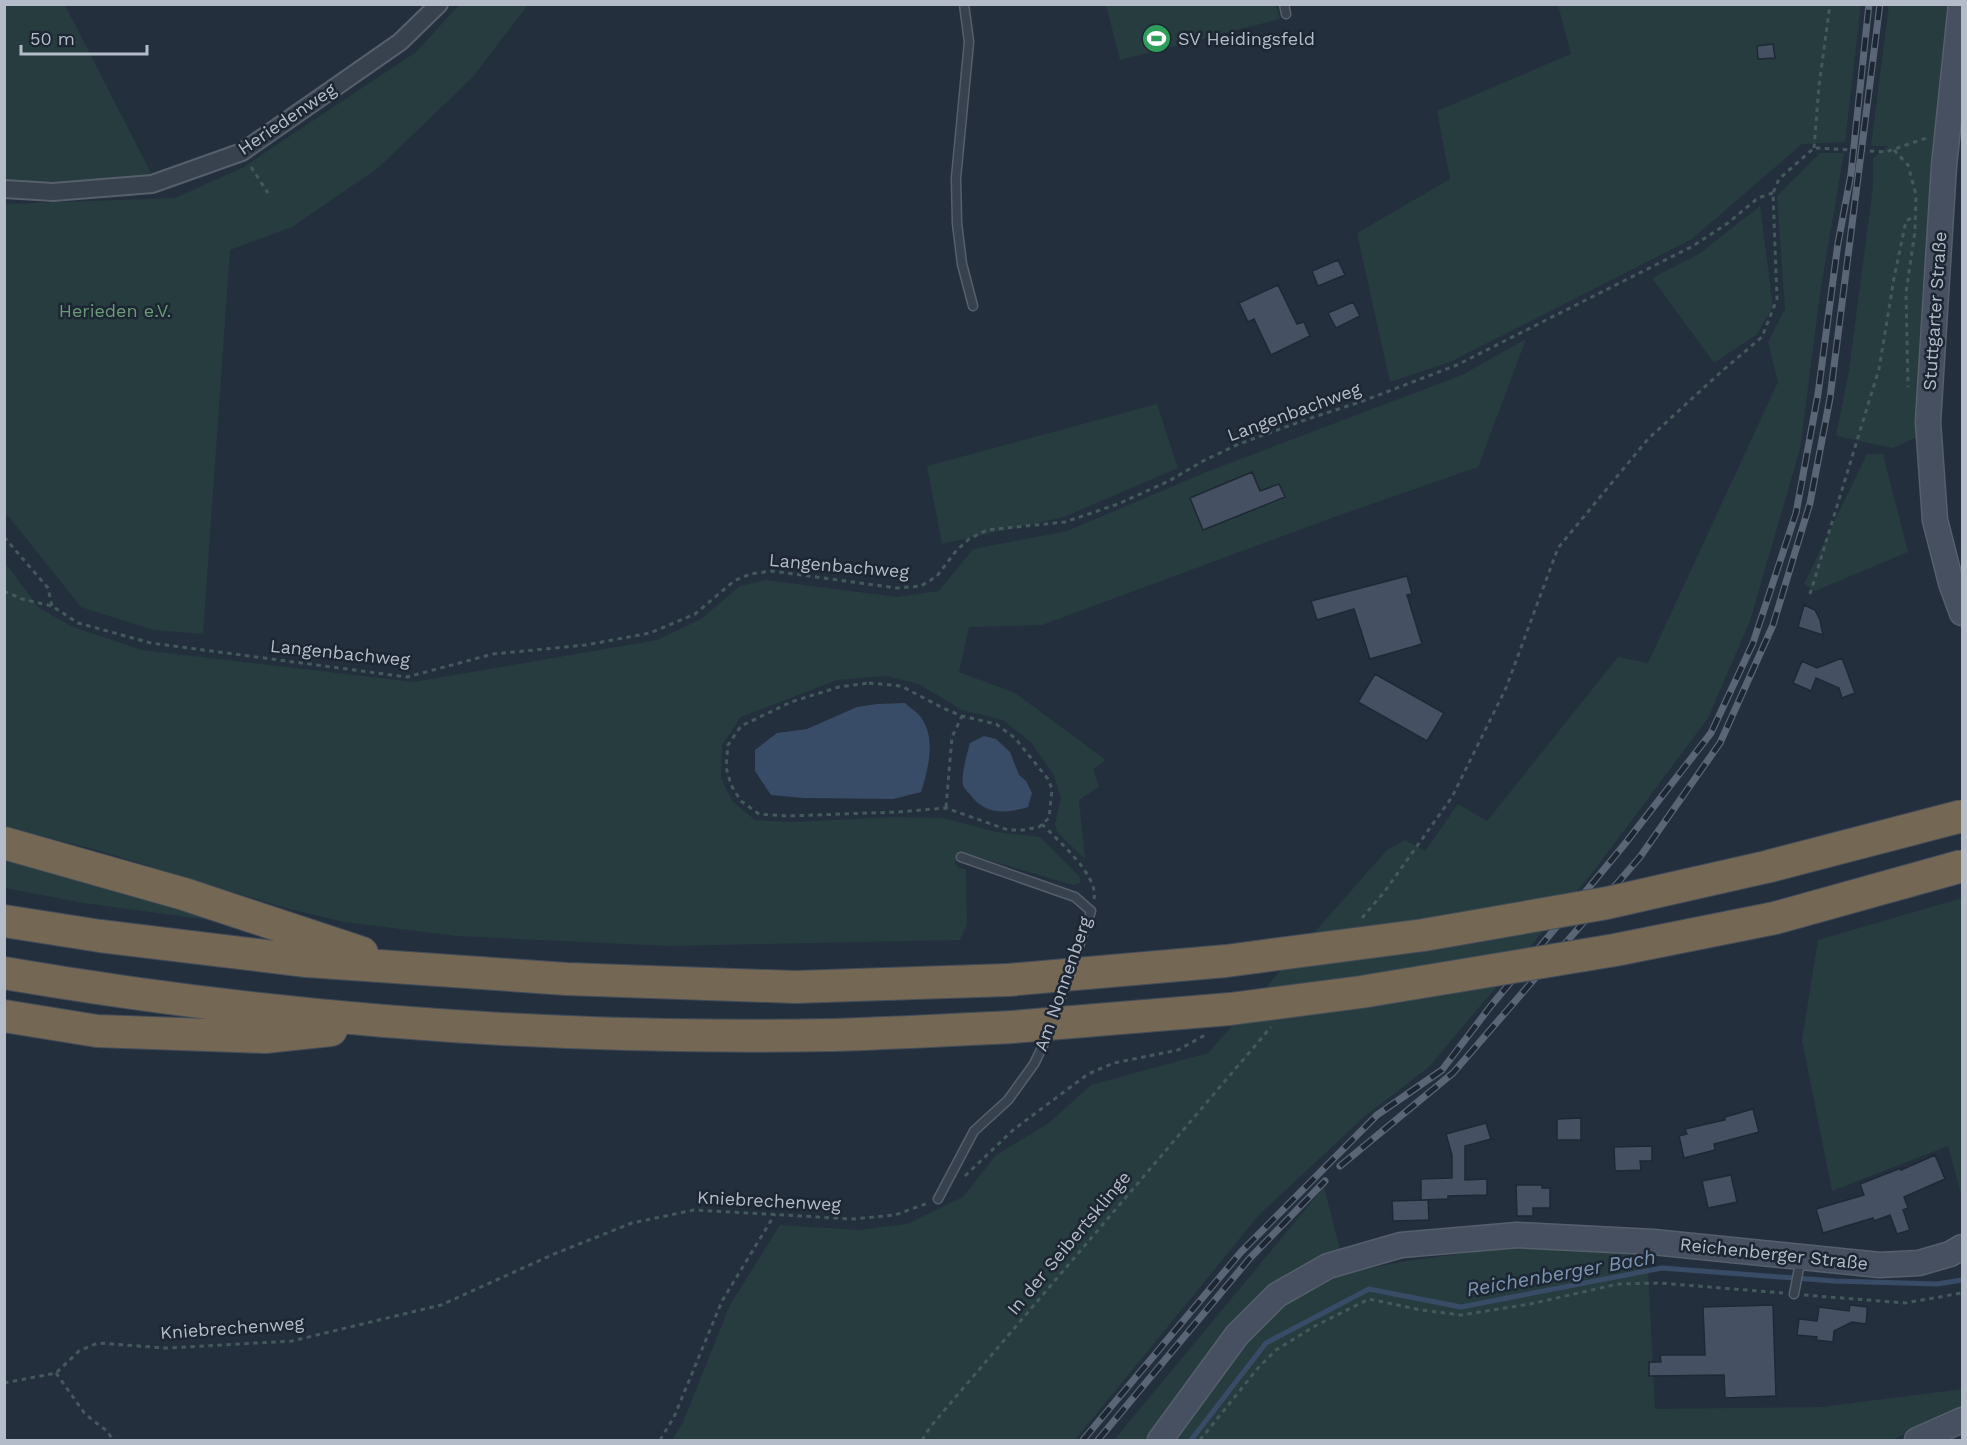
<svg xmlns="http://www.w3.org/2000/svg" width="1967" height="1445" viewBox="0 0 1967 1445" font-family="'Work Sans',sans-serif">
  <rect width="100%" height="100%" fill="#242f3e"/>
  <path fill="#263c3f" d="M460,4l68,1 -56,73 -94,90 -86,59 -62,23 -27,384 -50,-4 -72,-23 -72,-90 -4,-2v-311l170,-6 67,-30 174,-116z
    M4,5h61l87,170 -97,9 -50,-4z
    M1106,5h170l4,14 -160,41z
    M1558,5h303l-16,137 -43,2 -110,95 -242,123 -60,20 -33,-149 93,-54 -13,-68 134,-57z
    M1889,5h59l-28,431 -27,12 -57,-12 13,-66 24,-183v-29l15,-12h-17z
    M1820,153h24l-23,134 -21,162 -50,172 -42,97 -112,150 -167,199 -64,49 -106,99 -184,225h-403l11,-18 47,-117 50,-80 79,5 48,-6 56,-27 33,-42 53,-32 42,-38 117,-32 179,-203 18,-10 20,11 33,-47 29,17 131,-164 30,6 130,-281 -10,-40 17,-33 -8,-113z
    M1760,206l13,101 -16,27 -43,29 -62,-85 47,-24z
    M1526,339l-48,128 -141,49 -295,109 -73,2 -10,45 56,21 91,67 -13,9 6,18 -20,13 6,59 -28,-27 -2,-8 6,-26 -8,-24 -22,-32 -28,-22 -41,-10 -43,-26 -33,-8 -49,4 -96,37 -19,28 -1,33 11,23 23,19 37,2 102,-5 49,1 53,14 44,5 40,40v6l-7,2 -112,-33 -4,3 -2,7 2,5 9,3 1,55 -7,15 -291,6 -213,-10 -112,-14 -55,-13 -199,-61 -85,-20 -1,-267 35,47 34,19 69,23 272,32 243,-42 44,-21 39,-33 25,-6 132,17 42,-6 34,-42 94,-18 142,-60 253,-96z
    M1157,404l21,64 -114,49 -122,27 -15,-78z
    M1867,454h16l25,98 -93,39 -11,-7z
    M4,858l220,64 -141,-19 -78,-15z
    M1962,898v299l-14,-51 -116,45 -30,-151 16,-100z
    M1324,1187l22,86 55,-11 116,-16 130,3 8,160 167,-2 140,-18v20l-70,31h-778z"/>
  <path fill="#394c67" d="M905,703c5,5 14,10 17,16 14,21 6,51 -1,73l-28,7 -89,-1 -33,-3 -16,-24v-21l22,-17 30,-4 50,-22 20,-3z
    M984,736l12,3 14,13 9,23 7,6 6,12 -4,14c-23,7 -44,8 -59,-14 -1,0 -6,-7 -6,-8 -2,-10 4,-31 7,-42z"/>
  <g fill="none" stroke-linecap="round" stroke-linejoin="round">
    <path stroke="#394c67" stroke-width="5" d="M1191,1440l75,-97 103,-54 92,18 201,-39 172,13 103,3 25,-4"/>
  </g>
  <path fill="#455162" stroke="#1f2835" stroke-width="1.5" d="M1773,44l2,14 -17,1 -1,-13z
    M1338,260l7,15 -27,11 -6,-15z
    M1278,285l19,39 7,-2 6,14 -39,19 -17,-36 -6,3 -9,-19z
    M1353,302l7,14 -24,12 -8,-15z
    M1252,472l8,19 19,-7 6,13 -82,33 -13,-32z
    M1407,576l5,18 -5,1 15,49 -52,15 -16,-50 -37,11 -6,-19z
    M1804,605l11,5 5,10 3,15 -25,-8z
    M1842,658l13,35 -13,5 -3,-10 -23,-10 -5,13 -18,-8 9,-22 15,7z
    M1375,674l69,39 -17,28 -69,-39z
    M1753,1109l6,23 -45,12 1,6 -31,8 -5,-22 8,-2 -2,-5 40,-9v-3z
    M1581,1118v22h-24v-21z
    M1486,1123l5,16 -26,7v34l22,-1v16l-39,1v3l-27,1v-21l31,-1v-23l-6,-21z
    M1652,1146v15h-12l1,9 -26,1 -1,-24z
    M1935,1155l10,24 -41,18 4,11 -5,2 7,20 -13,4 -7,-19 -16,6 -1,-3 -50,15 -7,-24 48,-14 -4,-11 41,-16v2z
    M1731,1175l6,27 -29,6 -6,-27z
    M1516,1185h26v3h8v20h-17v8h-16z
    M1428,1200l1,20 -36,1 -1,-20z
    M1773,1305l3,91 -51,2 -1,-23 -75,1v-14h12l-1,-7h45l-2,-48z
    M1850,1305l17,2v6h2l-2,1 -1,10 -14,-2 -18,9 -1,11 -17,-2 1,-3 -20,-2 2,-16 18,2 2,-14 30,4z"/>
  <g fill="none" stroke-linecap="round" stroke-linejoin="round">
    <defs>
      <path id="service" d="M964,4l5,38 -13,136 1,45 5,41 11,42
        M1284,4l2,10
        M961,857l114,40 16,14 -19,56
        M1055,1016l11,-34
        M938,1199l36,-68 34,-31 26,-36 16,-33
        M1794,1294l7,-36"/>
      <path id="minor" d="M4,189l49,3 99,-8 90,-32 158,-110 39,-38"/>
      <path id="secondary" d="M1961,4l-17,162 -16,256 7,98 16,63 11,30
        M1160,1440l77,-105 40,-40 51,-29 73,-21 116,-10 136,7 227,23 39,-2 31,-9 12,-7
        M1917,1440l45,-20"/>
      <path id="motorway" d="M4,843l180,51 178,59
        M4,921l96,15 207,25 260,18 228,8 213,-7
        M4,973c274,47 553,67 830,62 59,-2 118,-5 178,-8
        M4,1016l93,15 168,6 66,-7"/>
    </defs>
    <use href="#service" stroke="#565f6c" stroke-width="11"/>
    <use href="#minor" stroke="#565f6c" stroke-width="20"/>
    <use href="#secondary" stroke="#565f6c" stroke-width="27"/>
    <use href="#motorway" stroke="#434c59" stroke-width="34"/>
    <path stroke="#44595c" stroke-width="3" stroke-dasharray="4.5 4.5" stroke-linecap="butt" d="M1814,148l5,-62 11,-82
      M1894,150l14,15 8,30 -1,36 -9,62 2,94
      M251,167l17,26
      M4,537l44,51 4,18
      M4,591l18,8 30,7 26,17 73,20 256,34 86,-23 93,-9 64,-12 45,-19 39,-33 16,-7 22,-3 125,17 24,-2 16,-10 19,-25 13,-12 18,-9 78,-8 53,-18 51,-23 34,-20 36,-17 63,-23 61,-20 94,-36 236,-119 35,-23 30,-25 15,-5
      M1810,594l69,-225 15,-91 12,-57 9,-5
      M869,683l32,3 44,23 17,7 34,8 19,14 33,41 4,10 -3,29 -10,9 -16,3h-15l-62,-22 -48,4 -111,4 -28,-2 -18,-13 -10,-16 -5,-18 2,-22 13,-19 50,-24 48,-15z
      M946,807l6,-70 10,-21
      M1042,824c15,16 57,51 52,75
      M1362,918l23,-27 67,-94 54,-109 52,-140 90,-109 74,-68 40,-34 15,-38 -4,-106 6,-14 35,-31 72,4 43,-15
      M965,1176l48,-46 75,-56 26,-11 64,-13 29,-16
      M1804,1295l101,8 57,-10
      M56,1373l29,41 22,17 6,9
      M4,1383l52,-10 23,-22 19,-8 68,5 126,-7 149,-36 113,-51 78,-31 62,-13 159,9 42,-4 33,-12
      M660,1440l14,-23 48,-116 53,-87
      M922,1440l9,-14 340,-399
      M1200,1440l58,-72 18,-18 39,-24 54,-27 52,11 40,5 69,-11 88,-20 42,-1 123,10"/>
    <use href="#service" stroke="#38414e" stroke-width="8"/>
    <use href="#minor" stroke="#38414e" stroke-width="16"/>
    <use href="#secondary" stroke="#465061" stroke-width="24"/>
    <use href="#motorway" stroke="#746855" stroke-width="32"/>
    <defs>
      <path id="rail" d="M1340,1166l113,-93 187,-216 80,-114 53,-118 37,-122 20,-105 50,-394
        M1083,1440l158,-188 136,-137 65,-45 48,-63 134,-162 87,-112 42,-90 43,-130 22,-119 20,-151 13,-69 18,-170
        M1098,1440l152,-182 75,-77"/>
    </defs>
    <use href="#rail" stroke="#5a6575" stroke-width="7"/>
    <use href="#rail" stroke="#1d2633" stroke-width="4.5" stroke-dasharray="14" stroke-linecap="butt"/>
    <defs>
      <path id="motorway-bridge" d="M1008,980l218,-19 198,-26 183,-32 159,-36 196,-51
        M1012,1027l218,-18 131,-17 254,-42 160,-32 187,-52"/>
    </defs>
    <use href="#motorway-bridge" stroke="#434c59" stroke-width="34" stroke-linecap="butt"/>
    <use href="#motorway-bridge" stroke="#746855" stroke-width="32"/>
  </g>
  <defs>
    <symbol id="stadium-disc" viewBox="-11 -11 22 22"><circle r="9.5" fill="#2e9e5b" stroke="#1d2633"/><path d="M0-5a6.5 5 0 1 0 0 10a6.5 5 0 1 0 0-10ZM-3.5-1.8h7v3.6h-7Z" fill="#fff"/></symbol>
  </defs>
  <g fill-rule="evenodd">
    <use href="#stadium-disc" x="1140" y="22" width="33" height="33"/>
  </g>
  <g text-anchor="middle" stroke-width="5" stroke-linejoin="round" paint-order="stroke">
    <g font-size="18" fill="#b4bcc9" stroke="#1d2633" text-anchor="start">
      <text x="1178" y="45">SV Heidingsfeld</text>
    </g>
    <g font-size="18" fill="#b4bcc9" stroke="#1d2633">
      <text transform="translate(287 119) rotate(-34)" y="6">Heriedenweg</text>
      <text transform="translate(1935 311) rotate(-86)" y="6">Stuttgarter Straße</text>
      <text transform="translate(1294 412) rotate(-20)" y="6">Langenbachweg</text>
      <text transform="translate(839 566) rotate(5)" y="6">Langenbachweg</text>
      <text transform="translate(340 653) rotate(6)" y="6">Langenbachweg</text>
      <text transform="translate(1063 984) rotate(-71)" y="6">Am Nonnenberg</text>
      <text transform="translate(769 1201) rotate(3)" y="6">Kniebrechenweg</text>
      <text transform="translate(1069 1243) rotate(-50)" y="6">In der Seibertsklinge</text>
      <text transform="translate(1774 1254) rotate(6)" y="6">Reichenberger Straße</text>
      <text transform="translate(232 1328) rotate(-4)" y="6">Kniebrechenweg</text>
    </g>
    <g font-size="18" fill="#6b9a76" stroke="#1d2633">
      <text x="115" y="317">Herieden e.V.</text>
    </g>
    <g font-size="20" font-style="italic" fill="#7c92b1" stroke="#1d2633">
      <text transform="translate(1561 1273) rotate(-10)" y="7">Reichenberger Bach</text>
    </g>
  </g>
  <rect width="1967" height="1445" fill="none" stroke="#b4bcc9" stroke-width="12"/>
  <path d="M21 45v9h126v-9" fill="none" stroke="#b4bcc9" stroke-width="3"/>
  <text x="30" y="45" font-size="18" fill="#b4bcc9" stroke="#1d2633" stroke-width="4.5" paint-order="stroke">50 m</text>
</svg>
